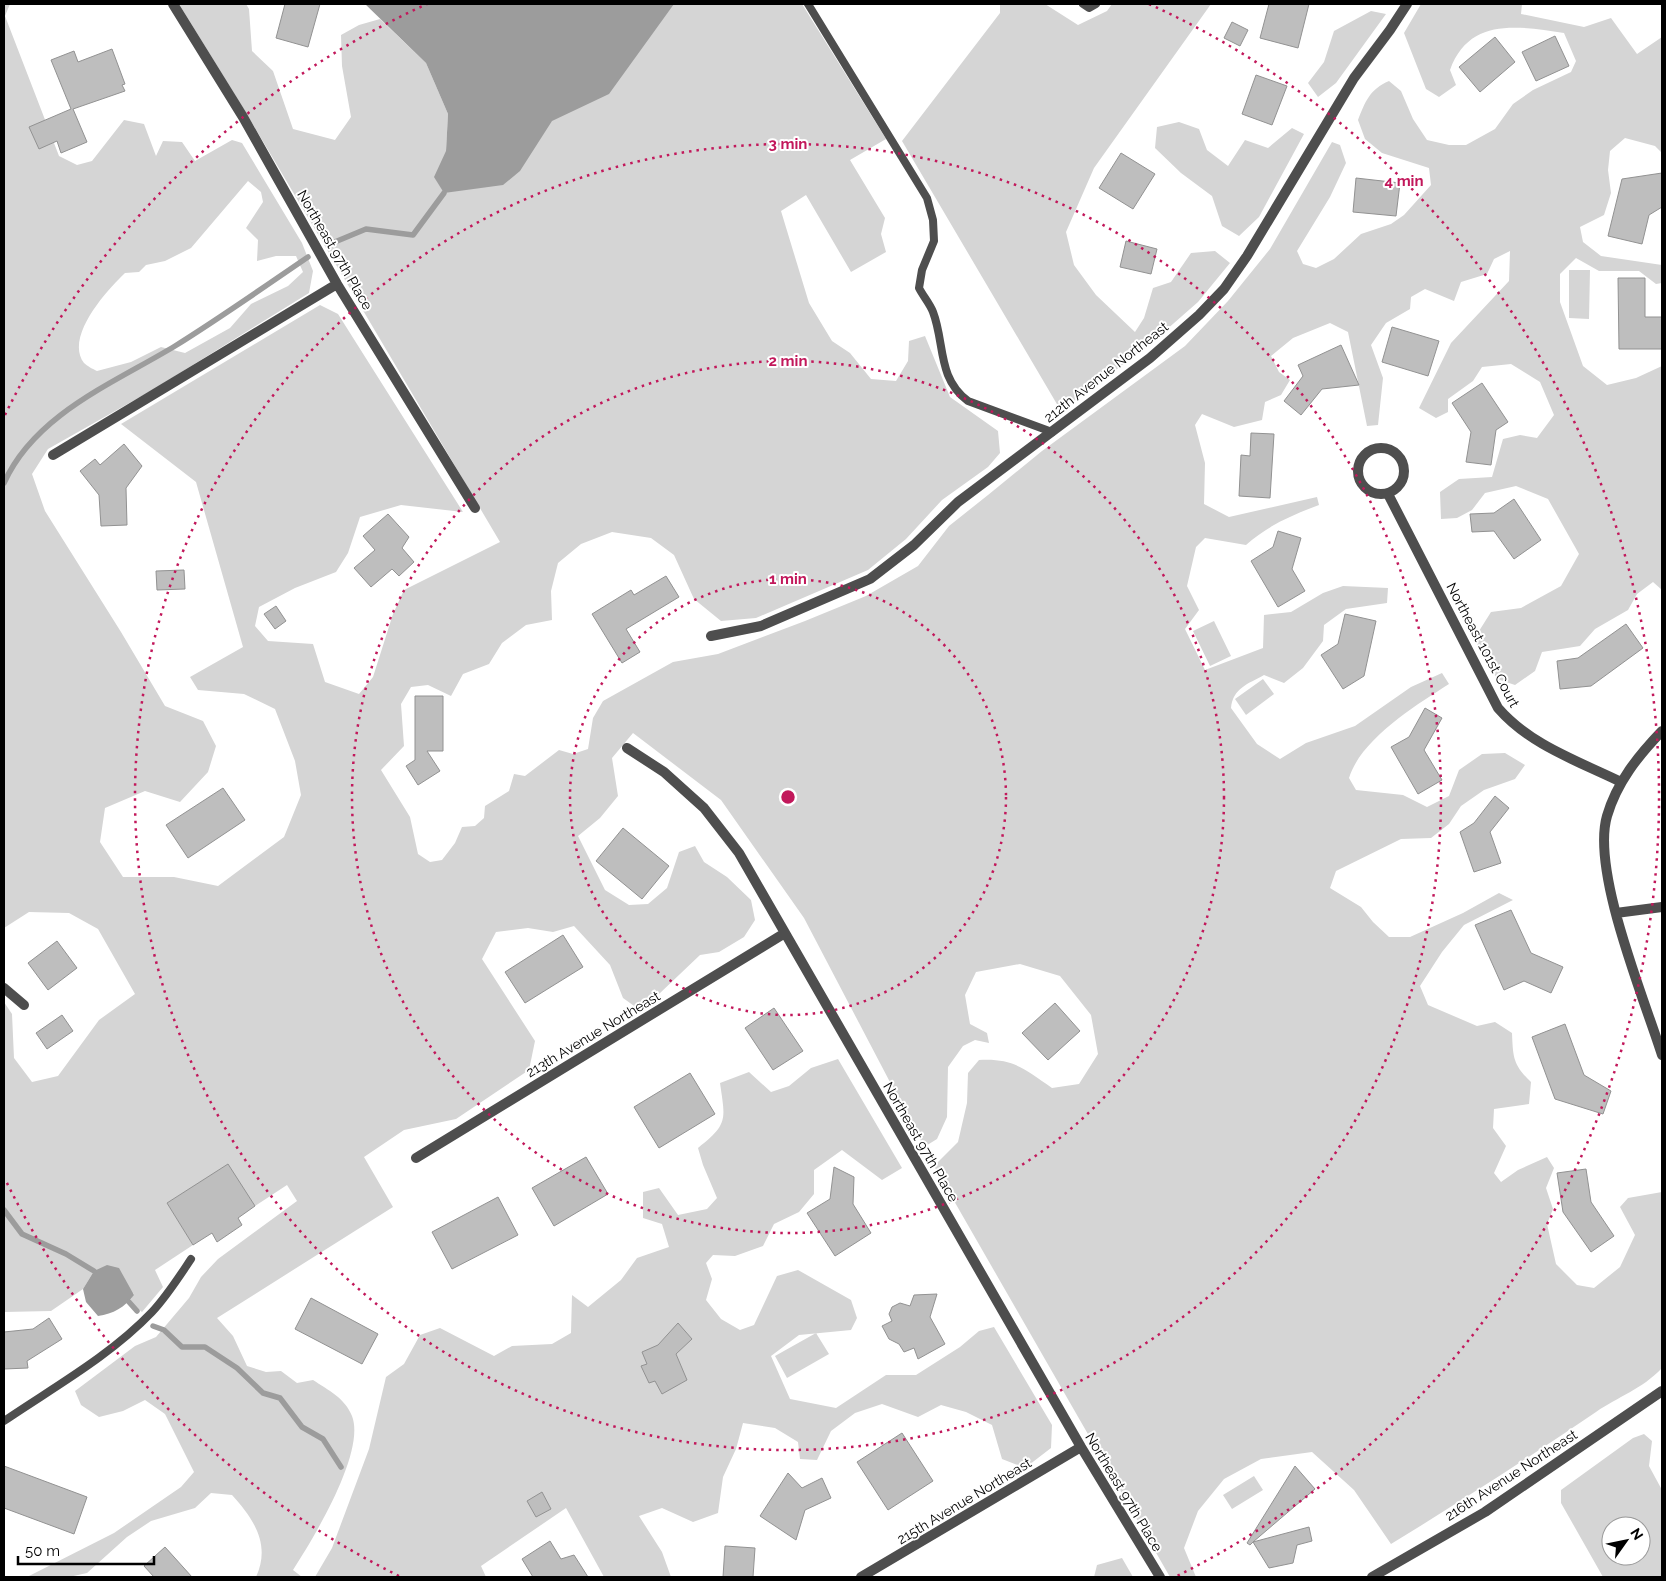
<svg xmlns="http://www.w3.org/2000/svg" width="1666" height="1581" viewBox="0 0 1666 1581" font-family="Raleway,sans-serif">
  <rect width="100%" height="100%" fill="#fff"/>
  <path fill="#d5d5d5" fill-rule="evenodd" d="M4,4h6l-5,12 54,140 18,9 15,-4 32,-41 20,4 12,32 7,-15 19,1 13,19 37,-21 10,3 60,100 11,28 -4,22 -155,96 -106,60 -16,25 13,37 76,121 44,74 38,15 13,25 -8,26 -28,30 -35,-11 -40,17 -5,34 23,35h51l44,9 66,-49 17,-42 -6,-34 -20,-52 -31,-15 -46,-4 -8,-13 53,-30 -47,-165 -75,-58 199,-119 18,9 125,198 -62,-7 -41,12 -12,36 -12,19 -41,16 -36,19 -4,19 13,15 45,3 12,38 34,12 14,-17 20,-63 11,-24 96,-48 -252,-426 -69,-112h67l3,5 3,42 21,20 20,58 42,11 16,-23 -9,-51 -1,-31 18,-10 21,-6 46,44 22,51 -2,37 94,-23 129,-124h133l84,135 -36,21 35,58 -4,16 5,18 -35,20 -45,-77 -25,16 28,92 23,38 18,12 21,26 25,2 12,-20 1,-20 16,-5 25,61 48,34 2,22 -12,14 -46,33 -36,39 -38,31 -112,48 -35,3 -27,-22 -20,-44 -23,-17 -39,-6 -31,12 -23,19 -7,28 1,29 -26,5 -24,18 -13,21 -26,10 -12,22 -23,-11 -17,2 -10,17 3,42 -23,24 29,47 8,37 12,8 12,-2 13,-17 7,-16 13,-1 9,-8 1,-12 24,-15 5,-17 11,2 34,-26 14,4 15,-5 5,-31 10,-17 70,-39 45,-8 87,-33 61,-25 52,-30 31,-40 39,-31 54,-44 143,-105 43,-45 42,-52 62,-107 8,3 6,18 -16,34 -33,54 6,13 13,4 18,-9 27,-25 30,-10 13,-9 27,-30 -2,-17 -47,-15 -17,-14 -7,-19c7,-18 12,-31 31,-39l12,10 12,28 14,21 22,5h17l29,-16 18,-25 20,-14 38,-18 5,-11 -12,-28c-46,-7 -95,-16 -114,37l6,15 -17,12 -13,-8 -22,-56 17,-29h101l-1,10 63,13 27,-9 26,36 25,-17v116l-7,-7 -30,-8 -15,13 -2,19 3,23 -7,22 -24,12 3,15 18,14 61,9v18l-6,1 -17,-13h-40l-23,-13 -16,16v28l23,64 24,19 29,-7 26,-12v224l-9,-8 -16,12 -9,16 -33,19 -15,17 -38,6 -7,19 -20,14 -18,-6 -23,-40 17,-27 30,-4 40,-22 18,-32 -31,-55 -32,-13 -31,7 -13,17 -15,8 -16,1 -1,-27 19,-13 33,-2 11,-38 17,-4 17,3 17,-23 -14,-33 -29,-18 -29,3 -9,14 -25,18v13l-12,6 -17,-10 32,-65 58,-62 1,-30 -16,8 -7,15 -26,8 -7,19 -29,-12 -14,8 -1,12 -24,14 -15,22 12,33 -5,47 -11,1 -19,-94 -18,-9 -37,15 -22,18 8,16 11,8 -9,15 -16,7 -3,18 -28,7 -32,-13 -7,11 10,38 -1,41 25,13 88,-20 2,8c-27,10 -52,21 -73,40l-41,-7 -9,9 -9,39 12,24 -14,19 20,41 58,-22 1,-33 27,-3 32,-19 20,-7 45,2 -1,15 -41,6 -22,16 -1,16 -20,27 -19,15 -20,-8c-16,9 -31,13 -33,33l26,36 23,15 26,-16 49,-17 56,-39 31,-14 7,11c-33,21 -88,55 -100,94l7,12 47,5 24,12 22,-11 10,-26 23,-16 23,-1 20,12 -10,14 -31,11 -23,16 -12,18 -18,14 -30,1 -65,32 -6,17 31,19 12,15 16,15h21l53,-24 36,-20 14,7 -49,25 -22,27 -22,34 8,19 49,21 18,-4 17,11c1,24 1,32 19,49l-2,22 -35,5 -1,19 13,18 -12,27 7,9 17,-12 29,-13 7,11 -8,20 7,21 -6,15 9,40 21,21 17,3 26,-21 15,-32 -15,-28 8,-9 34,-6v176c-21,22 -43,28 -66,44 -68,46 -136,90 -205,132l-37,-54 -42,-38 -51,7 -37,20 -26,32 -14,37 12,29h-26l-236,-411 24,-24 9,-39 1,-30 11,-13c34,-2 46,9 73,28l27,-4 19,-30 -7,-39 -31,-39 -40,-12 -44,8 -11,23 5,29 17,9 2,10 -14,-3 -12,6 -15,21 -1,50 -10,22 -13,8 -120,-229 -83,-118 -88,-67 -21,25 6,38 -18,22 -22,18 27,54 24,15 19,-1 19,-16 12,-36 16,-6 9,16 23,15 24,23 4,20 -11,17 -25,15 -19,3 -41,39 -22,14 -14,-10 -13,-33 -36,-39 -21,6 -25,-4 -32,4 -14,27 53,82 -6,29 -73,49 -52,11 -40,27 29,50 -176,111 16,18 14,30 19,6 15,-1 16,12 16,-3c15,10 32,18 39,36 14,36 -39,123 -59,154l9,7h-46c15,-32 -2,-58 -24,-82l-21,-2 -16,15 -44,13 -24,16 -40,36 -18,4h-42l87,-44 67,-46 13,-15 -29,-58 -20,-14 -22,11 -24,6 -18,-12 -6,-14 60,-45 21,-9 33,-39 12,-21 17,-18 79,-58 -10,-16 -32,21 -27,-41 -61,38 26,42 -38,25 8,17 -21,25 -13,-10 5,-8 -40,-23 -11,18 -32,22 -47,1v-310l8,12 2,44 18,24 26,-6 41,-56 36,-26 -37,-65 -29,-16 -40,-1 -25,16zM248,181l13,11 2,10 -17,26 12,12 -1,21 19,-5h20l7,16 -15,14 -37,18 -21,24 -45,25 -24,-6 -30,15 -34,9c-4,-2 -10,-5 -13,-8 -20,-26 24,-74 41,-90l14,-1 7,-7 19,-4 26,-13z
    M1000,4h45l33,21 29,-14 5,-7h99l-117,164 -28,64 8,33 22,30 39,37 9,-14 9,-30 18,-6 20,-29 24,-2 15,12 -32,39 -49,43 -88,66 -159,-270 98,-128z
    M1371,11l15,3 -50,69 -18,14 -10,-14 16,-21 10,-31z
    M1179,122l20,7 8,21 21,16 17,-26 23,8 24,-20 12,6 -45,83 -20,19 -17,-10 -10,-30 -31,-23 -26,-25 2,-21z
    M1569,270h21l-1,49 -20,-1z
    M1214,621l17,35 -21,10 -17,-35z
    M1263,679l11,15 -28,21 -11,-16z
    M838,1059l64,109 -20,12 -40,-30 -28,20v24l-15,18 -25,12 -11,22 -28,10 -22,-1 -7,8 6,16 -6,21 15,19 19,11 14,-5 23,-49 21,-6 53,30 6,18 -6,12 -52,5 -28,21 19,43 46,9 50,-33h30l44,-28 19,-16 15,-4 58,98 -1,23 -26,20 -23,-9 -10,-34 -26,-13 -25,-7 -23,12 -36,-13 -27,9 -24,18 -14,29 -17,-1 -2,-17 -23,-14 -32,-5 -7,26 -13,28 -5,36 -25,9 -31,-14 -23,8 23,36 9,25h-67l-38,-69 -85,58 5,11h-171l17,-29 37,-99 17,-72 18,-13 16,-29 20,-7 54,28 18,-10 40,-2 19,-11 1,-38 16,12 33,-27 16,-22 32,-11 -7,-23 -19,-6v-26l16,-4 19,27 29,-6 10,-11 -14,-33 -5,-17c31,-24 27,-29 22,-65l29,-11 22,20 18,-6 22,-18z
    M816,1333l13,21 -42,24 -12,-22z
    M1644,1434l8,7 -3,25 13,24v87h-59l-42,-74v-13l72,-52zM1611,1526h30v30h-30z
    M1254,1476l9,14 -31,19 -9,-14z
    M1122,1558l11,19h-39l3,-12z"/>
  <path fill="#9c9c9c" d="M365,4h309l-65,90 -57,27 -32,50 -17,14 -59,8 -10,-16 12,-26 2,-37 -22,-51z
    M107,1265l12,3 15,27c-9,12 -21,19 -36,21l-12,-14 -3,-13 11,-18z"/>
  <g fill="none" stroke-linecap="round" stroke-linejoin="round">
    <path stroke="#9c9c9c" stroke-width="5.5" d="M330,244l36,-15 47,6 31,-42
      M4,483c31,-69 110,-100 171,-137 45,-28 89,-59 133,-89
      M4,1210l18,24 44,20 28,17
      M129,1302l8,9
      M153,1326l11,4 18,17h23l32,21 26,25 17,5 22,29 21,12 18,28"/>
  </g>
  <path fill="#bebebe" stroke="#929292" d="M285,4h35l-12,43 -32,-9z
    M1269,4h40l-11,44 -38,-10z
    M1232,22l16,8 -8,16 -16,-8z
    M1555,36l14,30 -33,15 -14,-29z
    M1495,37l20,25 -35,30 -21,-25z
    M112,49l13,35 -3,1 3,6 -52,18 14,33 -26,11 -4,-12 -18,8 -10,-22 42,-18 -20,-49 23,-9 4,11z
    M1256,75l31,11 -15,39 -30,-11z
    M1121,153l34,21 -22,35 -34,-21z
    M1662,173v34l-13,8 -7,29 -34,-8 14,-57z
    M1356,178l44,5 -4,33 -43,-4z
    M1126,241l31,8 -6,25 -31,-7z
    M1618,278h27v39h17v32h-43z
    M1392,327l47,14 -11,35 -46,-14z
    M1341,345l18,40 -37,4 -21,26 -17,-14 19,-25 -5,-11z
    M1482,383l26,39 -12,8 -5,35 -25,-3 5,-30 -19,-29z
    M1251,433l23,1 -4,64 -31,-2 2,-41 9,1z
    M124,444l18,22 -16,22 1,37 -26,1 -2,-31 -19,-24 15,-12 5,6z
    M1514,499l27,41 -27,19 -20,-28 -22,1 -2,-18 24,-1z
    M388,514l21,23 -7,11 12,14 -15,14 -7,-7 -21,18 -17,-19 21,-18 -12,-14z
    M1278,531l23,7 -9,31 13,22 -27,16 -27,-46 22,-14z
    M184,570l1,19 -28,1 -1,-19z
    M666,576l13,21 -53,32 14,23 -18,11 -30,-49 39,-24 3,5z
    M276,606l10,15 -11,8 -11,-15z
    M1345,614l31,7 -12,55 -21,13 -22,-34 17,-11z
    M1626,624l17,24 -52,38 -31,3 -3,-28 21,-3z
    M415,696h28v55h-16l13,20 -22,14 -12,-19 9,-6z
    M1425,708l17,10 -18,32 18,30 -24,14 -27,-47 18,-10z
    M223,788l22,32 -57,38 -22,-33z
    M1495,796l14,12 -19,24 11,31 -27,9 -14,-40 14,-9z
    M623,828l46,38 -27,33 -46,-38z
    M1511,910l20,43 32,14 -12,26 -27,-12 -20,9 -29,-65z
    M563,935l20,32 -58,36 -20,-31z
    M57,941l20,27 -29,22 -20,-27z
    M1055,1003l25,28 -32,29 -26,-27z
    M774,1008l29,43 -30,19 -28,-42z
    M62,1015l11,16 -26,18 -11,-16z
    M1565,1024l19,51 27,16 -8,23 -48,-15 -23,-62z
    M690,1073l25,41 -56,34 -25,-41z
    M586,1157l22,37 -54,32 -22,-38z
    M228,1164l27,42 -17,12 4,7 -25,17 -5,-9 -19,12 -26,-42z
    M834,1167l20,10 -1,27 18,29 -36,23 -28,-43 23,-14z
    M1586,1169l5,33 23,34 -23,16 -28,-40 -6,-39z
    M498,1197l20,38 -66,34 -20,-37z
    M937,1294l-7,23 15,27 -27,15 -4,-11 -10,4 -5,-8 -10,-5 -7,-13 10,-5 -3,-7 3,-7 8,-4 10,3 4,-11z
    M311,1298l67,36 -16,30 -67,-35z
    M49,1318l13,21 -35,22 1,7 -24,1v-37l29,-3z
    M678,1323l14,16 -16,15 11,26 -25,14 -7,-13 -6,2 -8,-17 6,-2 -5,-12 16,-7z
    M902,1433l31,48 -45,29 -31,-48z
    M4,1466l83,31 -13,37 -70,-26z
    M1295,1466l20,23 -62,53 56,-15 3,14 -15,4 -4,18 -24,5 -16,-26 -3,3 -3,-2z
    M788,1473l14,15 20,-10 9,20 -26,12 -9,30 -36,-24z
    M542,1492l9,17 -15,8 -9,-16z
    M550,1541l11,18 13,-4 14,22h-55l-11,-18z
    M725,1546l30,2 -2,29h-30z
    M165,1547l27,30h-38l-10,-11z"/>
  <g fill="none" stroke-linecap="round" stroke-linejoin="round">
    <path stroke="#4e4e4e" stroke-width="8" d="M808,4l119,194 6,22 1,21 -12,29 -3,18c4,8 11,16 14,24 12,31 4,66 35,89l84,31
      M1083,4l6,4 7,-4
      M4,1421c50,-34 106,-65 148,-109 15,-16 27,-35 39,-53"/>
    <path stroke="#4e4e4e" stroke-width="10" d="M173,4l70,113 94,167 138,224
      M1358 471a23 23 0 1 1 46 0a23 23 0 1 1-46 0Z
      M53,455l284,-171
      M1388,494l110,214c32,37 80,53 123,74
      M711,636l50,-10 109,-47 44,-34 44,-43 192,-144 49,-43 25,-26 23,-33 107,-178 36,-48 17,-26
      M1662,731c-24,25 -45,51 -55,85 -16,55 37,182 55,239
      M627,748l37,24 40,36 35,45 342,594 79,130
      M1616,913l46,-6
      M4,988l20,17
      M416,1158l369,-225
      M861,1577l220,-130
      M1372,1577l113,-65 177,-121"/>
  </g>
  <g fill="none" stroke="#c2185b" stroke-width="2.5" stroke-dasharray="2.5 5">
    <circle cx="788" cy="797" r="218"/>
    <circle cx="788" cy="797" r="436"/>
    <circle cx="788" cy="797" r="653"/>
    <path d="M399 1576A871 871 0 0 1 5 1179M5 415A871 871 0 0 1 427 4M1149 4A871 871 0 0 1 1177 1576"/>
  </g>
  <g text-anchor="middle" stroke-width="4" stroke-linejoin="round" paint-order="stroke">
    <g font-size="14" fill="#000" stroke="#fff">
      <text transform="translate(335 250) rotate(60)" y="5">Northeast 97th Place</text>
      <text transform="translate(1106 372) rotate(-38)" y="5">212th Avenue Northeast</text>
      <text transform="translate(1483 645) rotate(62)" y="5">Northeast 101st Court</text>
      <text transform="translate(593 1034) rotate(-31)" y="5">213th Avenue Northeast</text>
      <text transform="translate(921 1142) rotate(60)" y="5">Northeast 97th Place</text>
      <text transform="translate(1511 1475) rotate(-33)" y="5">216th Avenue Northeast</text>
      <text transform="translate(1124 1492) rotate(59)" y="5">Northeast 97th Place</text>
      <text transform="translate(964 1501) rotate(-31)" y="5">215th Avenue Northeast</text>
    </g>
  </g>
  <circle cx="788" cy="797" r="8" fill="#c2185b" stroke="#fff" stroke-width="2.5"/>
  <g font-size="15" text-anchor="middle" font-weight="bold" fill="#c2185b" stroke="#fff" stroke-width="4" stroke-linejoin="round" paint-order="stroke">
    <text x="788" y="149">3 min</text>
    <text x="1404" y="186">4 min</text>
    <text x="788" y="366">2 min</text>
    <text x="788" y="584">1 min</text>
  </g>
  <rect width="1666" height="1581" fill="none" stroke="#000000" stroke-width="10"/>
  <g transform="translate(1626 1541) rotate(57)"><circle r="24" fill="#ffffff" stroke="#999999"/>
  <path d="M0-4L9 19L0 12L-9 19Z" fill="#000000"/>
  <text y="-8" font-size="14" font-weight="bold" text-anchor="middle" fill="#000000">N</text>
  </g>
  <path d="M18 1556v8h136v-8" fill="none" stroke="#000000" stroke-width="2.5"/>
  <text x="25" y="1556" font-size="15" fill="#000000" stroke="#ffffff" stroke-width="4" paint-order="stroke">50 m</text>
</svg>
